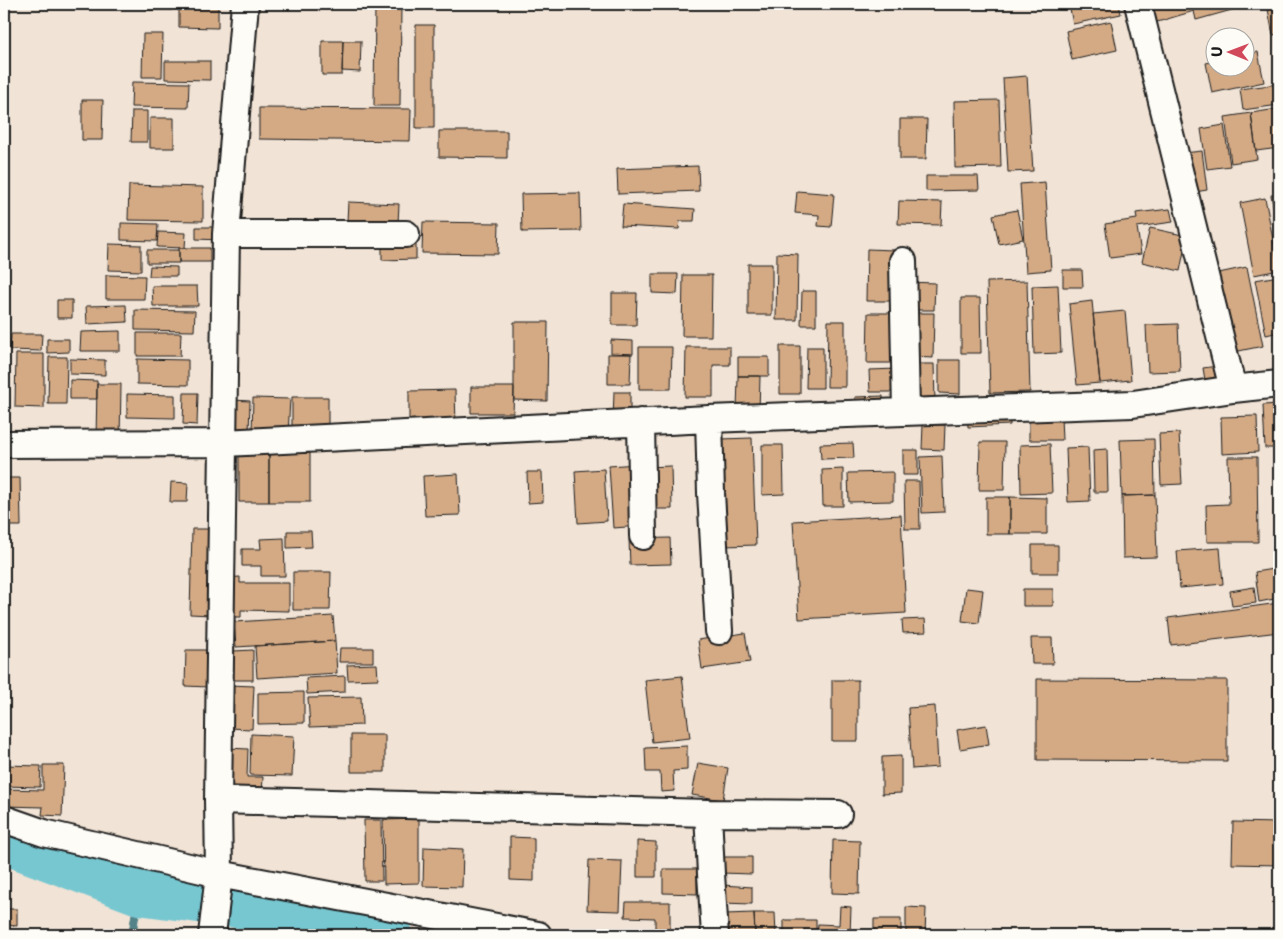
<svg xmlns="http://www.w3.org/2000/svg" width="1283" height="939" viewBox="0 0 1283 939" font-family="'Playpen Sans',sans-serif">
  <rect width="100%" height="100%" fill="#f1e3d5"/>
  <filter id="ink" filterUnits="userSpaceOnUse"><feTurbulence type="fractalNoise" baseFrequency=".02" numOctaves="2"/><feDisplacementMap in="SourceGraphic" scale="10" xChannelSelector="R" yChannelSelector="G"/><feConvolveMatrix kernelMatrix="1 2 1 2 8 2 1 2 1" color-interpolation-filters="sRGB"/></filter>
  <g filter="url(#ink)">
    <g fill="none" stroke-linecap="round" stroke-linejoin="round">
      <path stroke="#538389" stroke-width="8" d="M132,935l7,-42"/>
      <path stroke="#77c7d1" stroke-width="44" d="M4,842l135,51 112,15 139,27"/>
    </g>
    <path fill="#d4aa85" stroke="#1c1c1c" d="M147,4h25v6h-25z
      M179,4h39v24l-39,-1z
      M375,4h26l-1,102h-26z
      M1069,4h50l2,10 -48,10z
      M1148,4h97l1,2 -50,14 -2,-9 -40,12z
      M1267,4h12v30l-6,1z
      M1111,21l6,29 -45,10 -6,-29z
      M416,25h18v103h-18z
      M143,34h20l-1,43h-20z
      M322,41h21l-1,34h-20z
      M343,41h18l-1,31 -18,-1z
      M1258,52l6,30 -52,11 -6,-30 10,-2v7h30v-13z
      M165,61h45v19l-45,-1z
      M1027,76l6,95 -25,1 -5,-94z
      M132,82l57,1 -1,25 -57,-1z
      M1278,84l1,21 -36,5 -3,-21z
      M82,100h21l-1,40h-20z
      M999,100l2,67 -46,1 -1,-67z
      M259,108l152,1 -1,32 -151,-2z
      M1277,109l2,14v25l-23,3 -5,-38z
      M132,111h15v31h-16z
      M1251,113l6,46 -26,4 -6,-46z
      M150,118h24v30h-24z
      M900,119h27l-1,40h-26z
      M1224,125l6,41 -23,3 -6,-40z
      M439,131h68v27l-68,-1z
      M1202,151l5,39 -18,3 -5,-40z
      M698,166l1,25 -81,3 -1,-25z
      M926,176h52l1,14 -53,1z
      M1045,182l6,88 -25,2 -6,-88z
      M129,185l74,2v34l-75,-1z
      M797,191l37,3 -3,33 -13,-1 1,-11 -24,-2z
      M580,193l1,38 -59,1 -1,-38z
      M1279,193v44l-8,-42z
      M1265,198l14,72 -25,5 -14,-72z
      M899,201l43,1 -1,23 -43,-1z
      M348,202l51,2 -1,19 -51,-2z
      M623,204l72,5 -1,12h-14l-1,8 -58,-3z
      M1170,209l3,13 -36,5 4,27 -31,4 -5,-34 32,-5 -1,-6z
      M1017,210l6,29 -24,5 -6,-29z
      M423,222l76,1 -1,31 -76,-1z
      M121,223l37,1 -1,17 -36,-1z
      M196,227h25v13l-25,-1z
      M1150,228l37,8 -7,35 -38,-9z
      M158,232l28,1 -1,15 -28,-1z
      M109,244l32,1v26l-33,-1z
      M416,244v15l-34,1v-15z
      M179,248h31v14h-31z
      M867,249l27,1v51h-28z
      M147,250h32v13h-32z
      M777,253l21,1 -1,66h-21z
      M748,264h24v51h-24z
      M150,266l27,1v9h-28z
      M1247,267l16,79 -34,7 -15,-79z
      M1063,270h19l1,17h-20z
      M652,274h26l-1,20 -25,-1z
      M106,275l39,1 -1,23h-38z
      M683,275h29l-1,61h-29z
      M1279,276v56l-13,3 -11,-55z
      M1027,281l3,111 -40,1 -3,-111z
      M906,282l29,1 -1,27h-28z
      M1058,285l3,68 -27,1 -2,-68z
      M152,286h45l1,20h-45z
      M802,291h14v34h-15z
      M612,293h25l-1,32h-24z
      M961,298h19l1,55h-20z
      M57,300h15v18h-15z
      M1092,301l8,82 -23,2 -8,-81z
      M126,305l1,17 -40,2 -1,-18z
      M135,310l60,1 -1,20 -59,-1z
      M1125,311l6,69 -31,3 -7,-69z
      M868,313h26l-1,50h-26z
      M912,313h22l-1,45 -21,-1z
      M828,321h17v66h-18z
      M514,322h34l-1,79 -33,-1z
      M1178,324l2,47 -32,1 -2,-47z
      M120,331v20h-40l1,-19z
      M137,333h44l-1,23h-43z
      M11,334h31l-1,17 -31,-1z
      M47,339h22v13l-22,1z
      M611,340l22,1v13l-22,-1z
      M780,346h20v48h-20z
      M639,347h33l-1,42h-32z
      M686,347h44v18h-17v32h-28z
      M807,347h16v41h-17z
      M16,354h28v54l-29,-1z
      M608,354h23l-1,30h-22z
      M49,357h18l-1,47h-18z
      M738,357h31v19h-31z
      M70,359l35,1v15l-35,-1z
      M137,359l51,1v25l-51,-1z
      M939,360h21v34l-21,-1z
      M916,364h18l1,38 -18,1z
      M1218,366l2,18 -14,2 -3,-18z
      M897,369v23h-27l-1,-22z
      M738,376h22l-1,36h-22z
      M70,380l27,1v18h-27z
      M97,384h24l-1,56h-24z
      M471,387h43l-1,26h-42z
      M455,390l1,36h-47v-35z
      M614,392h16v28h-17z
      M184,393h14l-1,32 -14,-1z
      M127,394l48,1v23l-48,-1z
      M883,396v13l-28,1v-13z
      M292,397h36v34l-36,1z
      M253,398l37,1 -2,35 -36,-2z
      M232,400l18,1 -1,33h-19z
      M1279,404v44h-14l-2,-43z
      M1009,412l1,13 -42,2 -1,-13z
      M1257,416l1,36 -36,2 -1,-37z
      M1029,417h32l1,23h-33z
      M923,425h22l-1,25 -22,-1z
      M1179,433l3,51 -21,1 -2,-51z
      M752,438l4,107 -32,1 -3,-107z
      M1154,439l1,56 -33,1 -2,-56z
      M980,442h25l-1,48h-25z
      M853,443l1,15 -33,1 -1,-15z
      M1050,444l2,49 -31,1 -1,-49z
      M762,445h21l1,49 -22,1z
      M1088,447l2,54 -22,1 -2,-54z
      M1107,449l1,43h-14l-1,-42z
      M903,450h15v25h-15z
      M239,453l30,1v48h-30z
      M310,453v49h-41v-48z
      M942,456l2,56 -22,1 -2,-56z
      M1228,457h29l1,85h-51l-1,-37 23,-1z
      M637,464l4,62 -28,2 -4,-62z
      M671,466l1,43h-25l-1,-42z
      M604,469l3,52 -29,2 -3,-52z
      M843,469v37h-20l-1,-36z
      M527,472h15l1,30 -15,1z
      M893,472v29l-44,1 -1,-29z
      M458,474l2,41 -35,1 -2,-40z
      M4,478h16l1,48h-17z
      M904,481h15l1,48h-15z
      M171,482l17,1 -1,19h-17z
      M1155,495l2,62 -34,1 -1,-62z
      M986,497h24v37h-24z
      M1010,497l37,1v36h-37z
      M901,515l5,98 -107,6 -6,-98z
      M192,529h22l-3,86 -21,-1z
      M287,531h24l1,16 -25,1z
      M284,538l1,38h-24v-10h-19v-17h19l-1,-10z
      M670,538l1,26 -41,1 -1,-26z
      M1032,545h26v28h-26z
      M1220,548l3,36 -43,4 -3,-37z
      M1279,568v30l-20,4 -4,-30z
      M293,572h38l-1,38h-37z
      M240,577v6h49v28l-48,-1v7h-17l1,-39z
      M1254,587l2,16 -24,3 -2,-15z
      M966,588l17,2 -4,33 -17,-2z
      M1023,589h30v17h-30z
      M1279,603v29l-108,13 -3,-27z
      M333,616l2,25 -99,6 -2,-25z
      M925,619l1,13 -23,1 -1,-13z
      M745,633l5,29 -48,7 -4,-29z
      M1031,638h21l1,26h-21z
      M335,641l2,32 -80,5 -2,-32z
      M340,648h33v14h-34z
      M186,650h24l-1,37 -24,-1z
      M253,650v30h-20v-29z
      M377,664l1,15 -30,1 -1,-15z
      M345,676v16l-38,2 -1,-16z
      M682,676l8,62 -38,4 -7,-62z
      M1037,679l190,1v81l-190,-1z
      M832,680h26v61h-26z
      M229,685l25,1 -2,43 -25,-1z
      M1273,685h6v65h-6z
      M304,692v31l-46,1v-31z
      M361,697l1,28 -52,2 -2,-29z
      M935,706l3,61 -26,2 -4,-61z
      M986,725l3,19 -29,5 -3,-19z
      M251,734l43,2 -2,40 -42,-1z
      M351,735h34v37h-34z
      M687,746v24l-14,1 1,20 -13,1 -1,-20h-14l-1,-24z
      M227,748l21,1 -1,28h16l-1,17 -37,-1z
      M901,756v37l-19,1v-37z
      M698,763l30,5 -5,32 -31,-5z
      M4,765l37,1 -1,21 -36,-1z
      M43,765h21l-2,51 -20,-1 1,-8 -39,-1v-17l39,1z
      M419,819v64l-35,1 -1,-64z
      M364,820h17l1,61h-17z
      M1233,822l46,1v42l-47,-1z
      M510,837l24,1v43l-24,-1z
      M833,840l27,1 -1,53 -27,-1z
      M637,841l19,1v35h-19z
      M424,847l39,2 -1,38 -39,-1z
      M721,857h31v17l-31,-1z
      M589,860l33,1 -2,50 -33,-1z
      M663,869h34v25l-34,-1z
      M722,885l30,2v17l-31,-1z
      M626,902h44v33h-15v-17l-30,-1z
      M840,906l11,1 -1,28h-33l1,-11 21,1z
      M906,907l20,1 -1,27h-19z
      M4,909h13v17l-13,-1z
      M754,913h21l1,22h-21z
      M754,913l1,22h-30v-21z
      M874,919h27v16h-27z
      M784,920h32v15h-32z"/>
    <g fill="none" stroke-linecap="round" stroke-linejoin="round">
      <defs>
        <path id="minor" d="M1138,4l95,385
          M226,234h180
          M903,261l3,151
          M709,419l2,74 8,138
          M641,422l2,114
          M4,444l220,-1 485,-24 424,-15 100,-15 46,-5
          M218,800l490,13 3,61 4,61
          M708,813l130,1
          M4,819l40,14 175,41 319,61
          M212,935l7,-61 -1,-74 8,-566 19,-230"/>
      </defs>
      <use href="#minor" stroke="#1c1c1c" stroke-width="30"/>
      <use href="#minor" stroke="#fdfcf7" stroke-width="26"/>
    </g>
  </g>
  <rect width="1283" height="939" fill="none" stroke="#fdfcf7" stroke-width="20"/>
  <rect x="10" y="10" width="1263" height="919" fill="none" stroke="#1c1c1c" stroke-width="2" filter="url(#ink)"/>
  <g transform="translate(1230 52) rotate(271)"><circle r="24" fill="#fdfcf7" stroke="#a3a29f"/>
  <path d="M0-4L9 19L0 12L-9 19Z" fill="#d1495b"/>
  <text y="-8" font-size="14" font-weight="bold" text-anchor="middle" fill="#1c1c1c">U</text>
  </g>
</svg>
